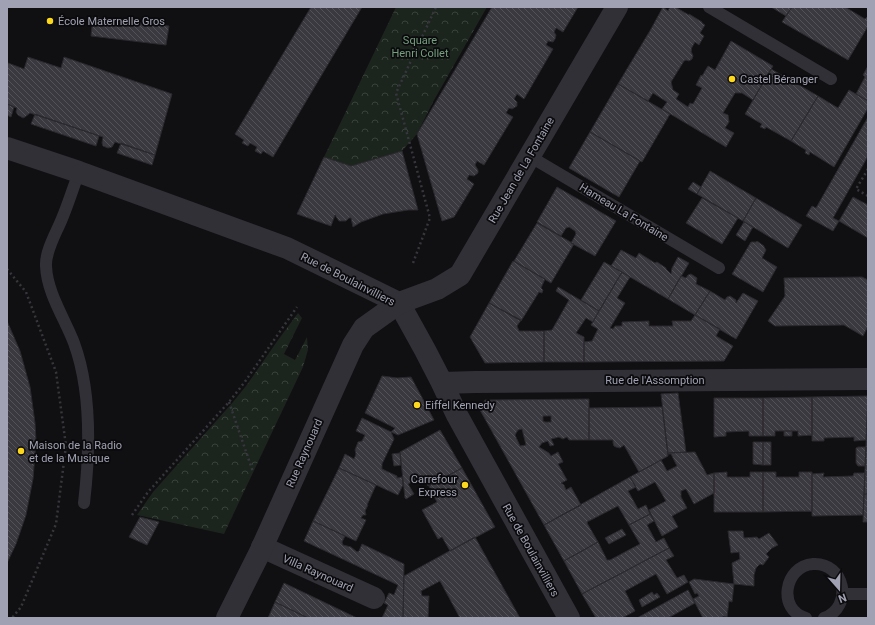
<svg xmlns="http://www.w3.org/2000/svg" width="875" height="625" viewBox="0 0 875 625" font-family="Roboto,sans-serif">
  <defs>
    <pattern id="forest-crowns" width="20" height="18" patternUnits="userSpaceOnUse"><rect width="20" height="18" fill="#1c241e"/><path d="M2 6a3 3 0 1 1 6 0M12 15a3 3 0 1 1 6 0" fill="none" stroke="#3a413c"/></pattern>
    <pattern id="building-back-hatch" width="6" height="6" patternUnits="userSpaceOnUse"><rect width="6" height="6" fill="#3a393f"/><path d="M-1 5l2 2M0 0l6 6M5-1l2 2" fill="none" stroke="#535258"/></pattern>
  </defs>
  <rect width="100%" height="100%" fill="#100f11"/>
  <path fill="url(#forest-crowns)" d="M396,7h91l-54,95 -16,32 -15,17 -51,15 -27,-9z
    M298,313l4,5 -18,36 11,6 12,-23 1,13 -5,17 -79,167 -87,-19 16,-23 80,-90 13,-16 32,-46z"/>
  <path fill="url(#building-back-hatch)" stroke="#2a292d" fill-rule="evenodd" d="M311,7h51l-89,150 -10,-6 -2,3 -6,-3 2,-4 -7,-4 -2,3 -6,-3 2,-3 -9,-6z
    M492,7h86l-15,25 -7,-4 -2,4 2,3 -1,4 -2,3 -5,-1 -2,4 7,4 -29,50 -7,-5 -3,5 3,3v4l-5,3 -3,-1 -3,5 7,4 -29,48 -7,-4 -2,4 3,5v3l-4,3 -5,-1 -2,4 7,5 -20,33 -12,4 -25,-87z
    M663,7l5,4 2,-4h5l14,8v-1l13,8v1l3,2 -5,8 4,3 -5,9 -4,-3 -4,7 1,1 -1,1 2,5 -1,3 -3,2 -3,-1 -2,1 -13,21 2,8 6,4 -3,5 12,8 2,-4 3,1 9,-16 -6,-3 5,-10 1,1 6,-10 7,4 16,-29 42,25 -20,34 -11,-7h-7l-12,20 5,2 1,7 -4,6 9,5 -8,14 -64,-38 5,-7 -14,-9 -5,8 -30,-17 33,-55z
    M771,7h21l-6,9z
    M792,7h53l20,12 3,-3v10l-20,34 -66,-38z
    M93,17l76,9 -3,19 -75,-9z
    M28,57l33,11 3,-11 108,37 -17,61 -40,-13 -3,5 -4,1 -5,-2 -1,-3 1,-6 -73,-24 -5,4 -2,1 -5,-3 -2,-3 1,-4 -10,-4v-37l1,-4 16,6z
    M868,66v35l-12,-7 9,-17 -2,-2z
    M771,69l47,27 -27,45 -25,-14 -1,2 -5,-2 2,-3 -17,-10z
    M618,84l52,30 -28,48 -52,-30z
    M849,90l19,11v7l-34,59 -24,-15 -1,3 -4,-2 1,-3 -15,-9 27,-45 20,12z
    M7,104l7,3 -3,10 -4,-2z
    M35,114l64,22 -3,10 -65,-22z
    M868,117v39l-35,62 6,3 -6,10 -27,-15 6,-10 4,2z
    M590,132l50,29 -21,36 -50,-29z
    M121,143l34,12 -3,10 -35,-12z
    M402,151l16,59h-10l-25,4 -22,8 -8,5 -2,-9h-2l-3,3h-7l-4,-6 -4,11 -34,-12 27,-57 27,9z
    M710,171l46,27 -13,23 -46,-27z
    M693,182l8,5 -4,7 -9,-5z
    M557,187l59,34 -21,35 -24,-13 5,-9 -1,-3 -6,-4 -3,1 -5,8 -24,-14z
    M853,197l15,8v33l-29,-17z
    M702,198l36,20 -16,26 -36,-21z
    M756,198l46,27 -14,23 -45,-27z
    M744,222l9,5 -8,14 -9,-6z
    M537,223l37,21 -23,39 -37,-22z
    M757,241l7,5v1l2,3 -4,8 15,9 -14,25 -31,-18 19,-32h5z
    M621,250l15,8 3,-5 16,10 2,-1 9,6v1l5,5 1,-6 6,-11 11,6 -21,36 -57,-33z
    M513,261l32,18 -4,9 2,2 -1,3 -3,-1 -18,29 -32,-18z
    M604,262l18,10 -23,39 -18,-11z
    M622,272l8,5 -13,21 8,5 -15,25 3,1 2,-3h7v-4l27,-1v5h24l-1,-5h19l4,-6 25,14 -4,7 17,10 -9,15 -140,1v-20l8,-1 6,-12 -7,-4z
    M691,274l6,4 -1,6 14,7 -15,24 -27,-16 13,-23 5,2 2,-3z
    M862,277l6,3v46l-5,10 -19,-11 -69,1 -7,-5 17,-25 -1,-18z
    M558,287l41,24 -6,11 -7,-4 -10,15 8,4v25h-40v-31l8,-1 17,-30 -13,-9z
    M710,291l15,9 2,-3 3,-1 6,4v3l7,-10 15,8 -22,38 -41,-24z
    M489,303l32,17 -4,6 2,5h25v31l-59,1 -15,-26z
    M7,321l13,30 10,36 5,36 1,18 -3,38 -7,36 -10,29 -9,19z
    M382,376l15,2 14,-1 23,43 -36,15 -7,-3 4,-4 -30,-15z
    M678,393l8,59 -18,1 -7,-59z
    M868,396v98h-4z
    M868,396l-2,44 -12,1v-4l-30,1v3h-12v-44z
    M812,397v38l-14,1v-5h-23v5h-12v-38z
    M714,398h49v38h-14v-5l-23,1v4l-12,1z
    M589,399v41h-20l-2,-3 -4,2 -4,-2 -8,2 3,6 -4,1 -2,-5 -6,2 -3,4 10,6 2,3 7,-4 5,10 -5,2 9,16 -6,3 3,2 2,5 5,-3 10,18 -37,20 -64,-115 5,-10zM543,416h8v6h-6l-2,-1zM522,429l4,16 -6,1 -5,-11 3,-5z
    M662,407l6,49 -29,16 -15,-27 -4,3 -4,-1 -2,-1 -1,-3v-3h-24v-32z
    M362,418l29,14 3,7 -12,25v5l15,7v2l5,-1 1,8 -5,10 -59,-27 6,-14 9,5 2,-5 -1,-4 3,-8 4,-1 3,-6 -9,-4z
    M440,430l22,38 -34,18 -5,-10 -15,8 6,10 -8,5 -1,-1 -5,-46z
    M784,431h8v5h-8z
    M753,442h10v23l-10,-1z
    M763,442h8v23h-8z
    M858,447h8l-1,19h-7l-2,-3v-15z
    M695,452l12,23 7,-2v20l-20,11 -8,-15 -5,2v6l6,11 -15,8 6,11 -16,9 -13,-26 17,-9 -11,-19 -17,9 -8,-14 31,-17 6,11 10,-5 -6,-12h-3v-1z
    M400,453l1,12 -7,1 -2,-12z
    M339,468l37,17 -9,20h1l-3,6 1,4h-3l-2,3 5,2 -10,21 -43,-20z
    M462,468l33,59 -45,24 -8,-14 -4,2 -16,-29 15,-8 -8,-16z
    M727,472v5h23v-5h13v40h-49v-39z
    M763,472h13v5h23v-5h13v39l-49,1z
    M824,473l-1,4 30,-1 1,-3h11l-2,42 -51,1v-42z
    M630,477l6,10 -8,4 10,18 8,-4 4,9 -21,11 -11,-19 -29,15h-1l-1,2 11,19 -34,19 -20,-36z
    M864,494h4v28h-5z
    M650,514l4,7 -7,4 9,17 8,-4 5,10 -87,46 -18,-33 34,-19 9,18h3l30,-16 -11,-19z
    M140,517l19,5 -12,23 -18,-8z
    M313,521l32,15 -3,6 1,3 8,2 6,5 2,-1 3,-7 42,20 -1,54h-21l6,-13 -4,-2 5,-10 5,2 4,-10 -94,-44z
    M622,529l4,6 -17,9 -4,-6z
    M728,531h15l1,7 13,-1 2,2 10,-6 9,12 -6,3 -6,6 3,3 -6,8 -3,-1 -4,4 -2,7v11l-20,-2 -2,-21 8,-4 -1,-7 -8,1z
    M475,537l45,81h-60l-20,-37 -19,10 1,5h7l-1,22h-25l1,-42z
    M669,548l5,8 -8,4 11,18 7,-3 4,7 -21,12 -11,-20 -31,17 10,20 -13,7h-26l-14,-24z
    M694,579l40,5 -2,18 -3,-1 -2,16 -4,-1v2h-20l-10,-19 6,-3 -2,-3 -2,1 -6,-12z
    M284,583l73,35h-49l-33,-16z
    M688,590l7,13 -27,15h-31z
    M652,592l2,3 3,-2 3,4 -18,10 -3,-7z
    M275,602l33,16h-40z"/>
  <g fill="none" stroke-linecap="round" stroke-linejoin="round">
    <path stroke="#36373d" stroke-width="2.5" stroke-dasharray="2 3" stroke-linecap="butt" d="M868,169l-12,20 12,7
      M413,263l17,-45 -34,-125 40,-86
      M7,269l19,23 30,80 10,74 -10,78 -35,83 -9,11
      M229,402l24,70
      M132,515l16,-23 81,-90 15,-19 53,-76"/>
    <path stroke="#303036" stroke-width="12" d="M709,7l122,72
      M529,156l190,112
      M79,172c-6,16 -11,33 -18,49 -5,12 -16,31 -15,45 1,27 19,53 28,77 18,49 16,109 10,160
      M843,594h25
      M806,618c-29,-8 -22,-52 7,-54 32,-2 41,43 11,54"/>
    <path stroke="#303036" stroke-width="22" d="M7,148l72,24 208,76 112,55 26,47 17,33 15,32 112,203
      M442,383l33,-1 393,-3
      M262,547l112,51"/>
    <path stroke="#303036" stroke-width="22" d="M227,618l33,-66 93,-207 11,-17 35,-25 38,-14 23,-14 157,-268"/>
  </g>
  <g fill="#fbd71d" stroke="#0b0a0c" stroke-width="1.5">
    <circle cx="50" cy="21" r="4"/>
    <circle cx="732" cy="79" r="4"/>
    <circle cx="417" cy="405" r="4"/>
    <circle cx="21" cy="451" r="4"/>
    <circle cx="465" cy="485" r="4"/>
  </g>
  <g text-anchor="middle" stroke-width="3.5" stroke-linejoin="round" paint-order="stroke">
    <g font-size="11" fill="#a0a2b3" stroke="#0b0a0c" text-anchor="start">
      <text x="58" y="25">École Maternelle Gros</text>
      <text x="740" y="83">Castel Béranger</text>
      <text x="425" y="409">Eiffel Kennedy</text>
      <text x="29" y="449">Maison de la Radio<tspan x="29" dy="13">et de la Musique</tspan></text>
      <text x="457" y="483" text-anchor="end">Carrefour<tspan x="457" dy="13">Express</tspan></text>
    </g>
    <g font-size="11" fill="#759f7f" stroke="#0b0a0c">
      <text x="420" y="44">Square<tspan x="420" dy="13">Henri Collet</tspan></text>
    </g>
    <g font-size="11" fill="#a0a2b3" stroke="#0b0a0c">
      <text transform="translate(521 170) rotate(-60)" y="4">Rue Jean de La Fontaine</text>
      <text transform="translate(624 212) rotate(31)" y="4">Hameau La Fontaine</text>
      <text transform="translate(348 279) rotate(27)" y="4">Rue de Boulainvilliers</text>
      <text x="655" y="384">Rue de l'Assomption</text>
      <text transform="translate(304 453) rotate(-66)" y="4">Rue Raynouard</text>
      <text transform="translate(531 550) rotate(61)" y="4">Rue de Boulainvilliers</text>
      <text transform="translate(318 573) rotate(24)" y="4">Villa Raynouard</text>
    </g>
  </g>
  <rect width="875" height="625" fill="none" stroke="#a0a2b3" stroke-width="16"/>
  <g transform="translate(839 589) rotate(160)" stroke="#0b0a0c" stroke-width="3" paint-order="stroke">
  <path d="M0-3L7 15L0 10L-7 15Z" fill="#a0a2b3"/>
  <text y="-6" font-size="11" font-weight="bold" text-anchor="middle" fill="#a0a2b3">N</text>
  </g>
</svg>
